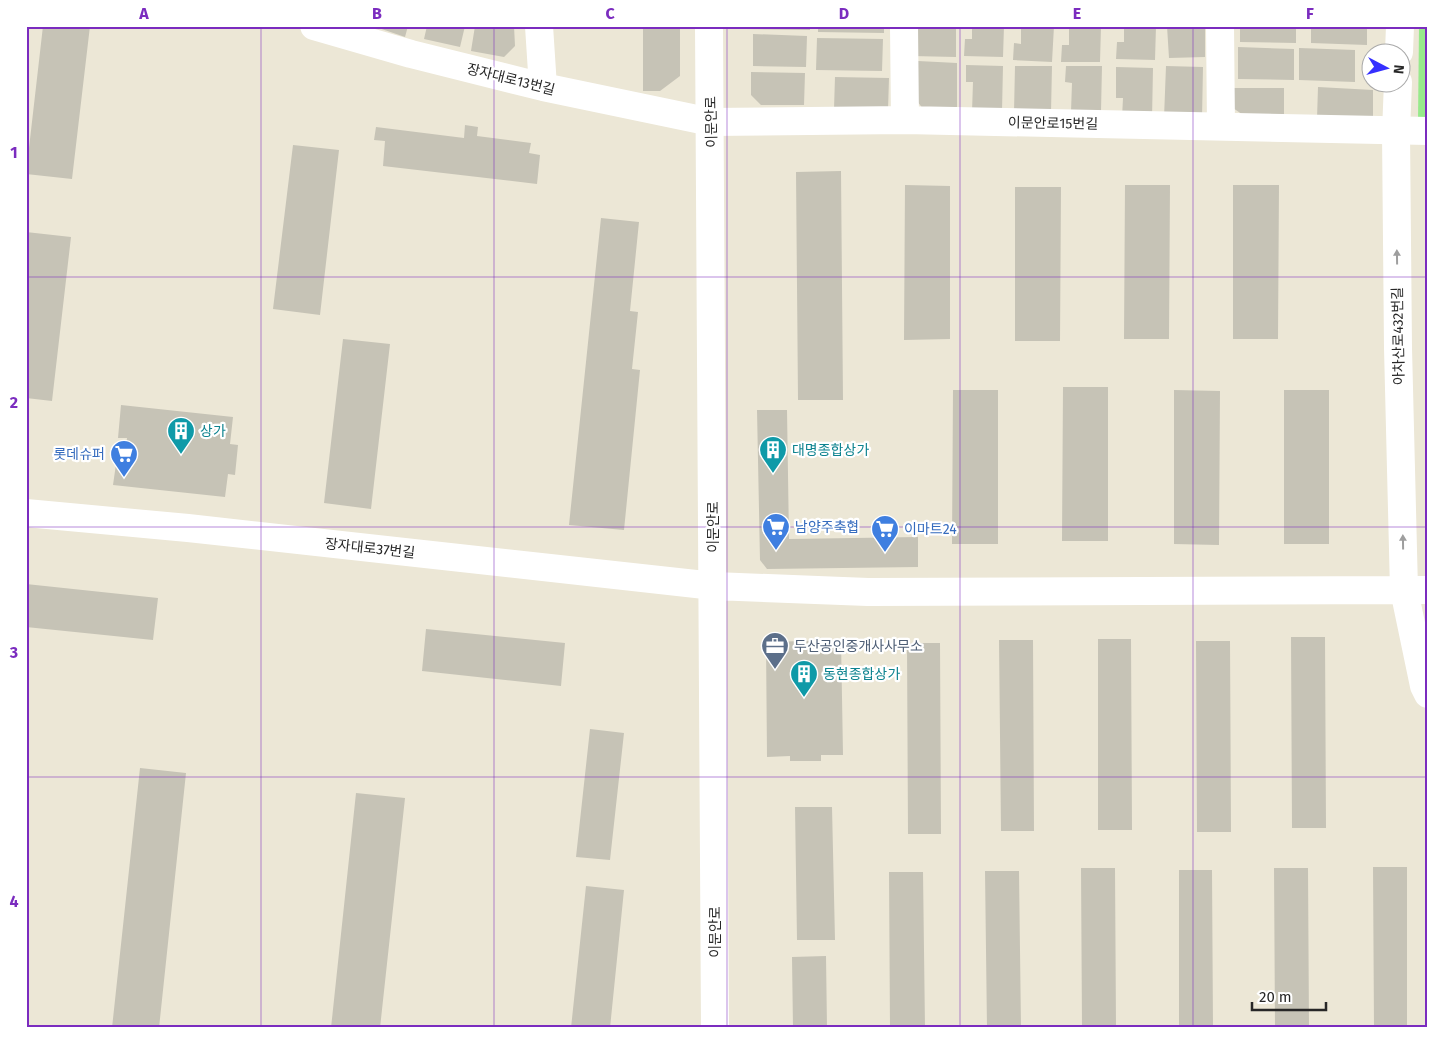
<svg xmlns="http://www.w3.org/2000/svg" width="1454" height="1054" viewBox="0 0 1454 1054" font-family="'Fira Sans','Noto Sans KR',sans-serif">
  <rect width="100%" height="100%" fill="#ece7d6"/>
  <path fill="#97ea8b" d="M1419,26h9v95h-10z"/>
  <path fill="#c6c3b6" d="M43,26h47l-18,153 -46,-5z
    M373,26h35l-3,11z
    M427,26h38l-5,21 -36,-8z
    M475,26h39l1,20 -11,11 -33,-6z
    M643,26h37v50l-20,15h-17z
    M745,26h65v4l-65,-1z
    M818,26h66v7l-66,-1z
    M913,26h43v31l-44,-1z
    M972,26h32l-1,31 -39,-1 1,-17h7z
    M1021,26h33l-2,36 -39,-2 1,-17 7,1z
    M1069,26h32l-1,36h-39l1,-17h7z
    M1124,26h32l-1,34 -39,-1 1,-17h7z
    M1167,26h38v31l-36,1z
    M1240,26h56v17l-56,-1z
    M1311,26h56v19l-56,-2z
    M753,34l54,2 -1,31 -53,-1z
    M817,38l66,1 -1,32 -66,-1z
    M1238,47l56,2v31l-56,-1z
    M1299,48l56,2v32l-56,-2z
    M918,61l39,2v51h-30l-10,-13z
    M966,65l37,1 -1,45 -30,1 1,-30h-7z
    M1015,66h37l-1,46h-37z
    M1066,66h36l-1,45 -30,1 1,-29 -7,-1z
    M1166,66l37,1 -1,51h-38z
    M1116,67l37,1 -1,51 -30,-1 1,-20h-7z
    M751,72l54,1 -1,32h-43l-10,-10z
    M835,77l54,1 -1,32 -54,-1z
    M1318,87l55,3v31l-56,-2z
    M1233,88h51v31h-35l-16,-11z
    M465,125l13,2 -1,9 54,7 -2,10 11,2 -3,29 -154,-18 2,-25 -11,-1 2,-13 88,11z
    M293,145l46,5 -19,165 -47,-6z
    M1428,162v32h-3v-28z
    M841,171l2,229h-45l-2,-228z
    M905,185l45,1v153l-46,1z
    M1125,185h45l-1,154h-45z
    M1233,185h46l-1,154h-45z
    M1015,187h46l-1,154h-45z
    M601,218l38,4 -9,89 8,1 -6,57 8,1 -16,160 -55,-5z
    M26,232l45,5 -19,164 -26,-3z
    M343,339l47,5 -19,165 -47,-6z
    M1063,387h45v154h-46z
    M953,390h45v154h-46z
    M1174,390l46,1 -1,154 -45,-1z
    M1284,390h45v154h-45z
    M121,405l112,12 -3,27 8,1 -3,30 -7,-1 -3,23 -112,-12 3,-21 8,1 3,-27h-9z
    M757,410h30l2,129 129,-2v30l-151,2 -7,-9z
    M26,584l132,14 -5,42 -127,-13z
    M426,629l139,14 -4,43 -139,-15z
    M1291,637h34l1,191h-34z
    M1098,639h33l1,191h-34z
    M841,640l2,115h-22v6h-31v-5l-23,1 -1,-115z
    M999,640h34l1,191h-33z
    M1196,641h34l1,191h-34z
    M907,643h33l1,191h-33z
    M590,729l34,4 -14,127 -34,-3z
    M140,768l46,5 -27,255h-47z
    M356,793l49,5 -25,230h-49z
    M795,807h37l3,133h-38z
    M1373,867h34v161h-33z
    M1081,868h34l1,160h-34z
    M1274,868h34l1,160h-34z
    M1179,870h33l1,158h-34z
    M985,871h34l2,157h-34z
    M889,872h34l2,156h-35z
    M586,886l38,4 -14,138h-39z
    M826,956l1,72h-34l-1,-71z"/>
  <g fill="none" stroke-linecap="round" stroke-linejoin="round">
    <path stroke="#fff" stroke-width="28" d="M314,26l97,28 132,33 168,35 194,-2 523,11
      M539,26l4,61
      M904,26l1,94
      M1220,26l1,100
      M1404,590h24"/>
    <path stroke="#fff" stroke-width="28" d="M709,26l6,1002
      M1399,52l1,-26
      M1398,82l-2,50 2,216 6,242 20,96 4,8
      M26,513l162,15 526,58 154,6 536,-2"/>
  </g>
  <defs><path id="oneway-solid" d="M-6-.8H1V-3.2L6.5 0L1 3.2V.8H-6Z" transform="scale(1.25)"/></defs>
  <g fill="#9e9e9e">
    <use href="#oneway-solid" transform="translate(1397 257) rotate(-91)"/>
    <use href="#oneway-solid" transform="translate(1403 542) rotate(-91)"/>
  </g>
  <path fill="none" stroke="#7b2cbf" stroke-width="1" stroke-opacity="0.55" d="M261,26v1002M494,26v1002M727,26v1002M960,26v1002M1193,26v1002M26,277h1402M26,527h1402M26,777h1402"/>
  <defs>
    <symbol id="building-pin" viewBox="-11 -11 22 30"><path d="M0 17L-7.5 6A9.5 9.5 0 1 1 7.5 6Z" fill="#0f9aa8" stroke="#fff"/><path d="M-4-6H4V6H1V3H-1V6H-4ZM-2.5-4.3h1.7v1.8h-1.7ZM.8-4.3h1.7v1.8H.8ZM-2.5-1h1.7V.8h-1.7ZM.8-1h1.7V.8H.8Z" fill="#fff"/></symbol>
    <symbol id="supermarket-pin" viewBox="-11 -11 22 30"><path d="M0 17L-7.5 6A9.5 9.5 0 1 1 7.5 6Z" fill="#3f7fe0" stroke="#fff"/><path d="M-6-5.5h2.5l.6 2H6L4.5 2H-2.5L-4.4-4H-6ZM-1.5 3.2a1.3 1.3 0 1 0 .1 0ZM3 3.2a1.3 1.3 0 1 0 .1 0Z" fill="#fff"/></symbol>
    <symbol id="office-pin" viewBox="-11 -11 22 30"><path d="M0 17L-7.5 6A9.5 9.5 0 1 1 7.5 6Z" fill="#5c6f8a" stroke="#fff"/><path d="M-6-3h4V-5.5h4V-3h4V5H-6ZM-1-4.5V-3h2v-1.5ZM-6 0V1H6V0Z" fill="#fff"/></symbol>
  </defs>
  <g fill-rule="evenodd">
    <use href="#building-pin" x="165" y="415" width="32" height="43"/>
    <use href="#building-pin" x="757" y="434" width="32" height="43"/>
    <use href="#supermarket-pin" x="108" y="438" width="32" height="43"/>
    <use href="#supermarket-pin" x="760" y="511" width="32" height="43"/>
    <use href="#supermarket-pin" x="869" y="513" width="32" height="43"/>
    <use href="#office-pin" x="759" y="630" width="32" height="43"/>
    <use href="#building-pin" x="788" y="658" width="32" height="43"/>
  </g>
  <g text-anchor="middle" stroke-width="4.5" stroke-linejoin="round" paint-order="stroke">
    <g font-size="14" fill="#272727" stroke="#fff">
      <text transform="translate(511 79) rotate(14)" y="5">장자대로13번길</text>
      <text transform="translate(711 122) rotate(-91)" y="5">이문안로</text>
      <text transform="translate(1053 123) rotate(1)" y="5">이문안로15번길</text>
      <text transform="translate(1398 336) rotate(-91)" y="5">아차산로432번길</text>
      <text transform="translate(713 527) rotate(-90)" y="5">이문안로</text>
      <text transform="translate(370 548) rotate(6)" y="5">장자대로37번길</text>
      <text transform="translate(715 932) rotate(-90)" y="5">이문안로</text>
    </g>
    <g font-size="14" fill="#0d838f" stroke="#fff" text-anchor="start">
      <text x="200" y="436">상가</text>
      <text x="792" y="455">대명종합상가</text>
      <text x="823" y="679">동현종합상가</text>
    </g>
    <g font-size="14" fill="#366cbe" stroke="#fff" text-anchor="start">
      <text x="105" y="459" text-anchor="end">롯데슈퍼</text>
      <text x="795" y="532">남양주축협</text>
      <text x="904" y="534">이마트24</text>
    </g>
    <g font-size="14" fill="#4e5e75" stroke="#fff" text-anchor="start">
      <text x="794" y="651">두산공인중개사사무소</text>
    </g>
  </g>
  <rect width="1454" height="1054" fill="none" stroke="#ffffff" stroke-width="55"/>
  <g transform="translate(1386 68) rotate(96)"><circle r="24" fill="#ffffff" stroke="#a9a9a9"/>
  <path d="M0-4L9 19L0 12L-9 19Z" fill="#352fff"/>
  <text y="-8" font-size="14" font-weight="bold" text-anchor="middle" fill="#272727">N</text>
  </g>
  <path d="M1252 1002v8h74v-8" fill="none" stroke="#272727" stroke-width="2.5"/>
  <text x="1259" y="1002" font-size="15" fill="#272727" stroke="#ffffff" stroke-width="4" paint-order="stroke">20 m</text>
  <rect x="28" y="28" width="1398" height="998" fill="none" stroke="#7b2cbf" stroke-width="2"/>
  <g font-size="16" text-anchor="middle" font-weight="bold" fill="#7b2cbf">
    <text x="144" y="19">A</text>
    <text x="377" y="19">B</text>
    <text x="610" y="19">C</text>
    <text x="844" y="19">D</text>
    <text x="1077" y="19">E</text>
    <text x="1310" y="19">F</text>
    <text x="14" y="158">1</text>
    <text x="14" y="408">2</text>
    <text x="14" y="658">3</text>
    <text x="14" y="907">4</text>
  </g>
</svg>
